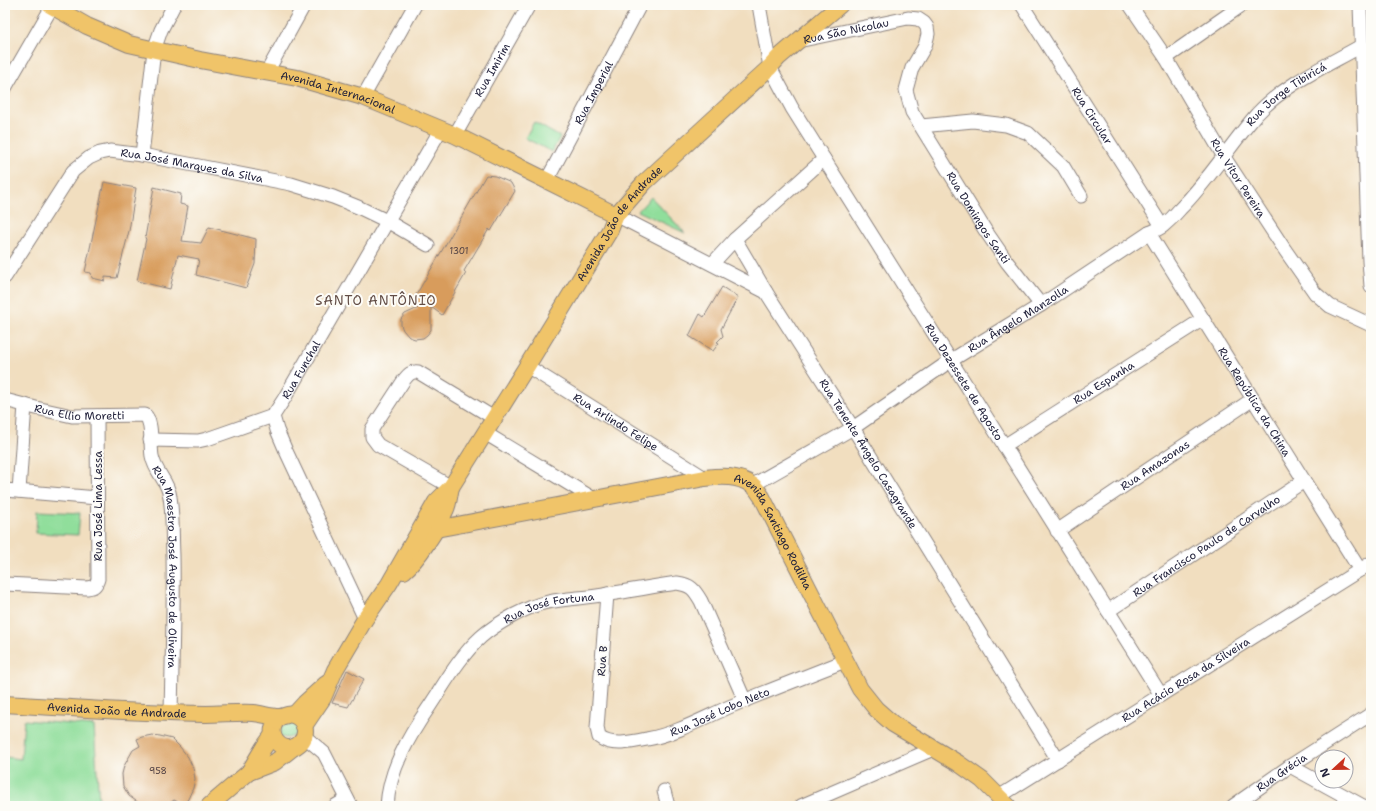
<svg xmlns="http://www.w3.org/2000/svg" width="1376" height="811" viewBox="0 0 1376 811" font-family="'Shantell Sans',sans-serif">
  <rect width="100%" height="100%" fill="#fdfcf7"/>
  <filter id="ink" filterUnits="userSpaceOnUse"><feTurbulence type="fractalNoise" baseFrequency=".025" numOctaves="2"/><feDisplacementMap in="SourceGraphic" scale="8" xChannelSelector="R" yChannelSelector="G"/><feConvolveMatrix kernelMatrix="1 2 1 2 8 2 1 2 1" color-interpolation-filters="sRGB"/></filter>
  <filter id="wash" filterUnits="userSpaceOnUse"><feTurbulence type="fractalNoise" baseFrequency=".012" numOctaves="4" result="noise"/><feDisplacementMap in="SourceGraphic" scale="16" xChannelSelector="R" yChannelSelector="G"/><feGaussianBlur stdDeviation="0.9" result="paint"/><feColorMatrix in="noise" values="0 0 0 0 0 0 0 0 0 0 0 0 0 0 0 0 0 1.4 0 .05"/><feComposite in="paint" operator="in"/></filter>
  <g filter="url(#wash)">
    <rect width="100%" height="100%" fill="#f1debf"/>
    <path fill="#90de9b" stroke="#59806b" d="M534,122l26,15 -8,15 -27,-14z
      M651,197l34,36 -47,-22z
      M37,511l43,2 -2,22 -42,-2z
      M24,720l70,6 5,75 4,5h-98v-49l16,2z
      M297,723l3,2 -3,10 -9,3 -8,-1 1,-10 5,-3z"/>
    <g id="blocks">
      <path fill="#d89c5b" d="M486,175l9,1 16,7 4,8 -24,40 -2,-2 -25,42 2,2 -24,42 -11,-8v23l-4,5 -4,3 -8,1 -6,-2 -6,-7 -2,-5v-6l4,-5 13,-6 -6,-6z
        M104,182l32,6 -7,43 -12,47 -12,-1v4l-13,-3 -1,-5 -6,-1z
        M154,187l27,7 -1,10 8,2 -6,35 19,2 8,-16 47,12 -1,25 -9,24 -50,-13 3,-16 -21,-4 -8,34 -33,-8 9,-42 -1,-1z
        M722,287l16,10 -17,32 2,7 -6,6 2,1 -6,8 -24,-15 11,-22 4,3z
        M347,670l17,9 -16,28 -16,-4z
        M152,735l8,1 12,3 8,8 8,10 5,11 2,11 -2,9 -5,11 -5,6 -9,-5 -8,6h-23l-14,-10 -6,-10 -1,-12 2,-8 9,-16 7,-4 -3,-7 5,-2z"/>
    </g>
  </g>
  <g filter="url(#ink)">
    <use href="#blocks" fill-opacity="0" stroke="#8a807d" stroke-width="1"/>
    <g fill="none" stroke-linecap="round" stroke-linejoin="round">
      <defs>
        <g id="minor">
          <path id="s1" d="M759,5l11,62 22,41 369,587"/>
          <path id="s2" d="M1022,5l140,221"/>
          <path id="s3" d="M1130,5l36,53 58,99 61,93 30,43 15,13 41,19"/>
          <path d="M1360,5l9,256 2,25"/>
          <path id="s4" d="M798,41l110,-23 10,1 6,4 3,4 1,7 -3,12 -13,22 -6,22 6,22 73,118 22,32 34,43"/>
          <path d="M1166,58l76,-53"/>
          <path d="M267,72l37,-67"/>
          <path d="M5,88l48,-83"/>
          <path d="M363,97l52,-92"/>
          <path d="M921,126l52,-5 33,4 22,8 35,33 18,30"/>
          <path id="s5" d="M455,135l74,-130"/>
          <path d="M142,155l12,-105 7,-20 13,-25"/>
          <path id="s6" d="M547,180l93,-175"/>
          <path id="s7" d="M616,215l150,77 87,136 205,332"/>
          <path id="s8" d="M1149,233l211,337"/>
          <path d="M735,239l31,53"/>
          <path d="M712,264l23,-25 89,-80"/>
          <path id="s9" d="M5,277l68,-106 16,-13 11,-5 10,-2 32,4 149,29 42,13 25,10 29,14 41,24"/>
          <path id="s10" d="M527,366l178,112"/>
          <path id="s11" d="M5,400l31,8 36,8 73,-1c8,7 5,30 7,41 3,17 16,24 18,41 3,19 2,39 3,58 1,52 -1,105 -2,158"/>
          <path d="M485,433l109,66"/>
          <path d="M150,440l48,1 9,-2 66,-23"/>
          <path id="s12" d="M1004,446l199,-127"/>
          <path id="s13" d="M753,485l100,-57 97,-67 91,-56 108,-72c5,-2 10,-4 14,-7 6,-5 12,-11 17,-17 29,-29 50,-64 77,-95 28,-30 69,-48 104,-68l10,5"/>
          <path d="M451,487l-73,-42 -6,-8v-8l32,-49c4,-5 7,-9 14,-8l76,46"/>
          <path d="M5,490l92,8"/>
          <path d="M19,491l6,-86"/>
          <path id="s14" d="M1057,531l196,-132"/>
          <path d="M5,584l82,4c7,-1 9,-2 11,-9l-1,-163"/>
          <path id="s15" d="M607,594l-10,134 2,9c12,10 34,5 48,2 28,-5 55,-20 82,-32 38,-16 78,-31 116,-46"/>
          <path id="s16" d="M1108,611l196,-130"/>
          <path id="s17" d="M365,619l-79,-168 -9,-21 -4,-14 11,-17 157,-270"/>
          <path d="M304,736l20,17 27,53"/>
          <path d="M1290,766l73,40"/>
          <path d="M664,791l4,15"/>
          <path id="s18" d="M1000,796l371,-233"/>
          <path d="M335,806l12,-7"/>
          <path id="s19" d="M387,806c2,-36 22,-70 42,-99 16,-24 31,-51 52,-70 16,-14 47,-31 67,-35 20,-4 40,-4 60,-8 23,-3 46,-8 69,-11 14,2 17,6 24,18l44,100"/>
          <path d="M801,806l132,-57"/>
          <path id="s20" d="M1233,806l57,-40 81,-52"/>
        </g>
        <g id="major">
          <path id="s21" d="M50,5l37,21 42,18 71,16 97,18 66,19 92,38 161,80"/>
          <path id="s22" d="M436,529l269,-51c16,-2 33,-3 47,7 4,2 7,8 10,12l98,192 16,20 17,15 65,39 24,17 26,26"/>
          <path d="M404,571c13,-11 35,-44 41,-60 4,-7 4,-16 6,-24"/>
          <path id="s23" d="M5,704c67,4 134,9 201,10 16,0 32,-2 48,-1 8,1 17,4 25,4 5,0 9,-4 14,-2 13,4 16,21 6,29 -16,14 -38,-11 -19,-27"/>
          <path d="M294,715l11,-12 21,-19"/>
          <path id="s24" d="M304,726l19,-28 12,-28 30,-51 24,-35 47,-82 15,-15 76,-121 83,-136 6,-15 28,-32 126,-116 8,-9 62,-53"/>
          <path d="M249,772l26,-10 19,-15"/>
          <path d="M209,806l40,-34 15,-25 8,-11"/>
        </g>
      </defs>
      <use href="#minor" stroke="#8a807d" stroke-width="15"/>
      <use href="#major" stroke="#8a807d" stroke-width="18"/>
      <use href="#minor" stroke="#fff" stroke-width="13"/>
      <use href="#major" stroke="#f0c469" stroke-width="16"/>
    </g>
  </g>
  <g text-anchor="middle" stroke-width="4" stroke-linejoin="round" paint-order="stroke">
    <g font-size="9" fill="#504043">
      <text x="459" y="254">1301</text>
      <text x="158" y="774">958</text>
    </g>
    <g font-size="11" fill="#22223b" stroke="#fdfcf7">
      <text dy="4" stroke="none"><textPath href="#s4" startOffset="49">Rua São Nicolau</textPath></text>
      <text dy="4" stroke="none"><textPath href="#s5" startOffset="75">Rua Imirim</textPath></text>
      <text dy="4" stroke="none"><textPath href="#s21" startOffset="303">Avenida Internacional</textPath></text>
      <text dy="4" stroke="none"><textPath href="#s6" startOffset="99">Rua Imperial</textPath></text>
      <text dy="4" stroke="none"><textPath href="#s13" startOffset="667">Rua Jorge Tibiricá</textPath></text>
      <text dy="4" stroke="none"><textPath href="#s2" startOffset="131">Rua Circular</textPath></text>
      <text dy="4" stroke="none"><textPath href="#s9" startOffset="252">Rua José Marques da Silva</textPath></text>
      <text dy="4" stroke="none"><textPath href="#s3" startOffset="204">Rua Vítor Pereira</textPath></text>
      <text dy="4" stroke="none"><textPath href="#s4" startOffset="350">Rua Domingos Santi</textPath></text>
      <text dy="4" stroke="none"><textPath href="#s24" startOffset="595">Avenida João de Andrade</textPath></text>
      <text dy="4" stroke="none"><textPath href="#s13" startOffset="313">Rua Ângelo Manzolla</textPath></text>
      <text dy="4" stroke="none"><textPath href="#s17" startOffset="277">Rua Funchal</textPath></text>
      <text dy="4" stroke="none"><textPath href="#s1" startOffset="433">Rua Dezessete de Agosto</textPath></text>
      <text dy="4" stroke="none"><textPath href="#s12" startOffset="118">Rua Espanha</textPath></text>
      <text dy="4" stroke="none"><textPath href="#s8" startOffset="199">Rua República da China</textPath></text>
      <text dy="4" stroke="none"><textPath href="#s11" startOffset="76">Rua Ellio Moretti</textPath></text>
      <text dy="4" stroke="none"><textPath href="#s10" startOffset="105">Rua Arlindo Felipe</textPath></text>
      <text dy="4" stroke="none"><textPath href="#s7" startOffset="360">Rua Tenente Ângelo Casagrande</textPath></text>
      <text dy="4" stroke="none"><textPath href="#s14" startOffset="118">Rua Amazonas</textPath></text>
      <text transform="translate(98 506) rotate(-90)" y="4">Rua José Lima Lessa</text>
      <text dy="4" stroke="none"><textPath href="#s22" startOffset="372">Avenida Santiago Rodilha</textPath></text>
      <text dy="4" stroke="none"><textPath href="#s16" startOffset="118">Rua Francisco Paulo de Carvalho</textPath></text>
      <text dy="4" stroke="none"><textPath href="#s11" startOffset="298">Rua Maestro José Augusto de Oliveira</textPath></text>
      <text dy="4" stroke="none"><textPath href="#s19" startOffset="272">Rua José Fortuna</textPath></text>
      <text transform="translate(602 661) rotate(-85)" y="4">Rua B</text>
      <text dy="4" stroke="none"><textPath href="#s18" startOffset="219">Rua Acácio Rosa da Silveira</textPath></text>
      <text dy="4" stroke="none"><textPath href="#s23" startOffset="112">Avenida João de Andrade</textPath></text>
      <text dy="4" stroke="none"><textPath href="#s15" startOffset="271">Rua José Lobo Neto</textPath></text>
      <text dy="4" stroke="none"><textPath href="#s20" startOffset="59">Rua Grécia</textPath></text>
    </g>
    <g font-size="13" letter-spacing="1" fill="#624d46" stroke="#fdfcf7">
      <text x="376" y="305">SANTO ANTÔNIO</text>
    </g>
  </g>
  <rect width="1376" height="811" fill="none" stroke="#fdfcf7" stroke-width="20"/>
  <g transform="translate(1334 769) rotate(248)"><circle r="19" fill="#fdfcf7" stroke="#a5a5ac"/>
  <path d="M0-3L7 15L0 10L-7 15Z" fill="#c8321e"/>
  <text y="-6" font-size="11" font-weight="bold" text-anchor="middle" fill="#22223b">N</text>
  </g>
</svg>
